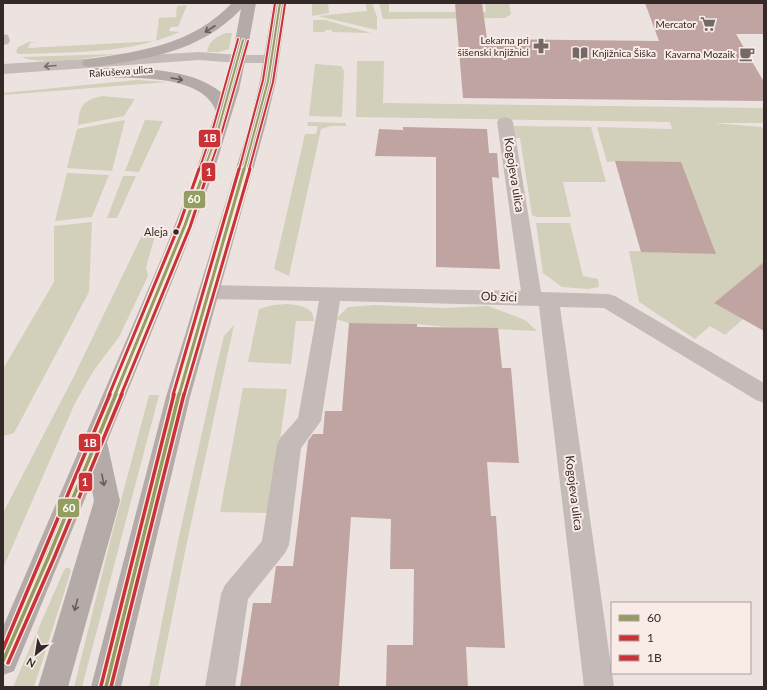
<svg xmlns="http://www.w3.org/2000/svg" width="767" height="690" viewBox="0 0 767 690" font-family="Lato,sans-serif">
  <rect width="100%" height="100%" fill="#ece3e0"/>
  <path fill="#d2cfba" d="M312,3h16l1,10 -17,3z
    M366,3h6l5,14v13l-59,-14 49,-5z
    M379,3h10v9h97l-1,-9h24l2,11 -6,4 -122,1z
    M187,5l-9,22h-7l-2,4 11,1c-51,22 -107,20 -162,22l-2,-2 2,-5 11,-5h9l-8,1 -2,5 128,-7 3,-23 17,-1 1,-11z
    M313,20h12l46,13 -39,-1v-2h-7v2h-12z
    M226,33h6l-3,16 -10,3h-12c2,-11 8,-15 19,-19z
    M117,54c-23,3 -75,12 -95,3z
    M357,61h27l-1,42 381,5v15h-50l48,4 2,5v140l-7,-4 -43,35 29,16 -18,16 -15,-9 -15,13 -56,-37 -10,-51 86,3 -100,-93 -8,1 -10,-35 75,2 -2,-7 -314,-5z
    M315,64l26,2 3,5 -2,46 -33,-1z
    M137,80l31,2 -165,13v-2z
    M102,96l33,3 -11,17 -46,9c2,-20 4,-24 24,-29z
    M125,120l-13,51 -45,-3 10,-39z
    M145,120l18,1 -24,51 -14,-1z
    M308,122l38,1v3h-15l-10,3 -32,147 -15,-7 31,-135h11l2,-8h-11z
    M514,126l77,1 15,55h-43l8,35h-34l-5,-2 -12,-77h-6z
    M67,173l42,2 -17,42 -37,4z
    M123,176h13l-19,42h-10z
    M92,222l-3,70 -75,141 -11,3v-67l51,-87v-56z
    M536,223h34l13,53 15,3 1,8 -11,2 -26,-2 -19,-14z
    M145,229h12l-11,38 2,9 -29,61 -25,33 -19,33 -72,165v-55l71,-137z
    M288,304c11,1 26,3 26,17h-18l-5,43 -43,-2 11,-53 14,-4z
    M375,305l69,3 44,-2 37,14 12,11 -90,-4 -30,-3 -68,-1 -13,-4 12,-12z
    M234,325l-47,217 -29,145h-9l29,-146 38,-172 8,-33z
    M243,388l44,1 -17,124 -50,-1z
    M149,395h10l-77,292h-8l37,-149z
    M66,568h3l2,3 -37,116h-21l51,-117z"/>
  <path fill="#bfa4a2" d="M455,3h27l5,36 172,2 -14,-38h119v31h-28l28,48v19l-301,-3z
    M403,127l84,2 2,24h8l2,25 -7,-1 8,92 -64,-2v-110l-61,-1 4,-27 24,1z
    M615,161l66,1 35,92 -75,-2z
    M764,262v69l-50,-28z
    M349,323l68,1v3l81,1 4,40h9l8,95 -32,-1 4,54h5l9,132 -39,-1 2,40h-82l1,-42h26l1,-76h-24l1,-50 -40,-2 -12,170h-99l13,-84h18l5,-37h17l15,-125 5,-7h10l2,-23h17z"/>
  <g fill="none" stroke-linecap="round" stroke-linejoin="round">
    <path fill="#c4bbb9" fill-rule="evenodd" d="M3,34l5,1 2,6 -2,3 -5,1z
      M199,52l39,3h34l5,1 2,3 -2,3 -5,1h-34l-39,-3 -196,14v-10z
      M505,117l6,2 2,3 28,170 67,2 7,2 149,87v20l-8,-3 -152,-92 -44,-1 54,380h-30l-45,-381 -199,-5 -19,120 -20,27 -12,97 -4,8 -37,46 -13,88h-30l16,-93 4,-9 37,-44 15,-96 3,-7 18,-20 21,-117 -111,-2 -7,-2 -3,-5 3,-5 7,-2 313,6 -24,-169 2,-3z"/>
    <path fill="#b4aaa8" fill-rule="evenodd" d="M232,3h24l-8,44 -9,43 -26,84 -31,83 -75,185 13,59 -52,186h-30l56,-186 -3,-17 -77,187 -11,4v-48l159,-370 33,-83 21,-63c-14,-38 -87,-33 -120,-33l-5,-2 -3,-3 3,-3 5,-2c41,1 93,-2 126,25l12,-46 7,-38c-40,43 -96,51 -152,58l-5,-1 -2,-3 2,-3 5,-1c54,-8 104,-15 143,-56z
      M273,3h14l-11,78 -10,42 -76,274 -69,290h-30l75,-290 84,-274 10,-42z"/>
    <defs>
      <path id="bus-1-far2" d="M204,170l13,-36 26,-94
        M244,170l24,-89 12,-78"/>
      <path id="bus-1-far1" d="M115,395l70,-170 20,-56
        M179,395l65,-226"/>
      <path id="bus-1" d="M3,661l46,-105 67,-162
        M106,687l73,-293"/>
      <path id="bus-2-far2" d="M209,170l12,-35 27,-94
        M249,170l24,-88 12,-78"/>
      <path id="bus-2-far1" d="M121,395l69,-168 19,-58
        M184,395l66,-226"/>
      <path id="bus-2" d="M8,663l46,-105 68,-164
        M111,687l73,-293"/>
      <path id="bus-3-far2" d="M199,170l13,-38 26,-93
        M239,170l24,-90 12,-77"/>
      <path id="bus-3-far1" d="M109,395l71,-172 19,-54
        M173,395l66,-226"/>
      <path id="bus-3" d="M3,649l107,-255
        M101,686l73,-292"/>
    </defs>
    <use href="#bus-1-far2" stroke="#f9ece7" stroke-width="4"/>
    <use href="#bus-1-far1" stroke="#f9ece7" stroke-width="6"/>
    <use href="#bus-1" stroke="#f9ece7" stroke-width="6"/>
    <use href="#bus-2-far2" stroke="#f9ece7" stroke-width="4"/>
    <use href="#bus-2-far1" stroke="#f9ece7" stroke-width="6"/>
    <use href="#bus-2" stroke="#f9ece7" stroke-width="6"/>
    <use href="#bus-3-far2" stroke="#f9ece7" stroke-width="4"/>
    <use href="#bus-3-far1" stroke="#f9ece7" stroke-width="6"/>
    <use href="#bus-3" stroke="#f9ece7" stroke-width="6"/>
    <use href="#bus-1-far2" stroke="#949e62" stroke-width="2"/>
    <use href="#bus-1-far1" stroke="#949e62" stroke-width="3"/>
    <use href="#bus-1" stroke="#949e62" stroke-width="3.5"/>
    <use href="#bus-2-far2" stroke="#c93337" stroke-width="2"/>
    <use href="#bus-2-far1" stroke="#c93337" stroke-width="3"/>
    <use href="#bus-2" stroke="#c93337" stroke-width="3.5"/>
    <use href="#bus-3-far2" stroke="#c93337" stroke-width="2"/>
    <use href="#bus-3-far1" stroke="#c93337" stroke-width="3"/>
    <use href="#bus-3" stroke="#c93337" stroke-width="3.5"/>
  </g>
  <defs><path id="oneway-shaft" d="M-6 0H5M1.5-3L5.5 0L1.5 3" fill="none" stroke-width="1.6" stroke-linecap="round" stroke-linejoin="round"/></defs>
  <g stroke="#685c5b">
    <use href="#oneway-shaft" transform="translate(210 29) rotate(147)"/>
    <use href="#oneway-shaft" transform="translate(177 79) rotate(10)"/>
    <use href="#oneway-shaft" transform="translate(103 480) rotate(79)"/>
    <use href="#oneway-shaft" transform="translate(76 605) rotate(105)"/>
  </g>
  <use stroke="#756a69" href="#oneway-shaft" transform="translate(50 66) rotate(175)"/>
  <defs>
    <symbol id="supermarket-bare" viewBox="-9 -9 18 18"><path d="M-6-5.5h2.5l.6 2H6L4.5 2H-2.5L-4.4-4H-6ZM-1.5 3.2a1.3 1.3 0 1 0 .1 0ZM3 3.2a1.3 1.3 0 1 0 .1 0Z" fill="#756968" stroke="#f9ece7" stroke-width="2.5" paint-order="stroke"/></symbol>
    <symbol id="pharmacy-bare" viewBox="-9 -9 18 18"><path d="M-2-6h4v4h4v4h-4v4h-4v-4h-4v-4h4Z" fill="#756968" stroke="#f9ece7" stroke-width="2.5" paint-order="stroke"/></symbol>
    <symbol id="library-bare" viewBox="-9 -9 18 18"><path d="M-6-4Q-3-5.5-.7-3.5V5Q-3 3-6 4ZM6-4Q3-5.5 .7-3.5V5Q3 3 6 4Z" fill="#756968" stroke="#f9ece7" stroke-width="2.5" paint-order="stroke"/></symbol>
    <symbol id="cafe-bare" viewBox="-9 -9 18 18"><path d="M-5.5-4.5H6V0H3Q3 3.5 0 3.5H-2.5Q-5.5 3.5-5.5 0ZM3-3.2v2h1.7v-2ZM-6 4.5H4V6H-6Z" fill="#756968" stroke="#f9ece7" stroke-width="2.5" paint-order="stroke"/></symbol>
  </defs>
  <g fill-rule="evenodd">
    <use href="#supermarket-bare" x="697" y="13" width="22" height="22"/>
    <use href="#pharmacy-bare" x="530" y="35" width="22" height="22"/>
    <use href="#library-bare" x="569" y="42" width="22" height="22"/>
    <use href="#cafe-bare" x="736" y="43" width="22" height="22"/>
  </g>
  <circle fill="#352828" stroke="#f9ece7" stroke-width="1.5" cx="176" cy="232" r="3.5"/>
  <g text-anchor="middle" stroke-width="4" stroke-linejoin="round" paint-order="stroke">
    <g font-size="10" fill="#352828" stroke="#f9ece7" text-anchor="end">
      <text x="696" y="28">Mercator</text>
      <text x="529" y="44">Lekarna pri<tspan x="529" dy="12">šišenski knjižnici</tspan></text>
      <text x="592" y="57" text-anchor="start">Knjižnica Šiška</text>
      <text x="735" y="58">Kavarna Mozaik</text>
    </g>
    <g font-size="10" fill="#352828" stroke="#f9ece7">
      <text transform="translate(121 71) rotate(-4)" y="4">Rakuševa ulica</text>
    </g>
    <g font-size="11" fill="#352828" stroke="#f9ece7" text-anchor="end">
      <text x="168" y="236">Aleja</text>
    </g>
    <g font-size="12" fill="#352828" stroke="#f9ece7">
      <text transform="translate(514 175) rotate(81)" y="4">Kogojeva ulica</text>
      <text transform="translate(499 297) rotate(2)" y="4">Ob žici</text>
      <text transform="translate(574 493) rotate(83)" y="4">Kogojeva ulica</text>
    </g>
  </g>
  <g stroke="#f9ece7" stroke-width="1.5">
    <rect x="198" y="129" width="23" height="19" rx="4" fill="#c93337"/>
    <rect x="201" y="162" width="15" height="20" rx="4" fill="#c93337"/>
    <rect x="183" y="190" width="23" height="19" rx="4" fill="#949e62"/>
    <rect x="78" y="433" width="23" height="19" rx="4" fill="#c93337"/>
    <rect x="78" y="472" width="15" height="20" rx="4" fill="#c93337"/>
    <rect x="57" y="498" width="23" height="20" rx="4" fill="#949e62"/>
  </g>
  <g font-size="11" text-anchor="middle" font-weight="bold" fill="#fff">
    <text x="210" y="142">1B</text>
    <text x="209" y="176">1</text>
    <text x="194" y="203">60</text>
    <text x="90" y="447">1B</text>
    <text x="85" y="486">1</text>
    <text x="69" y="512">60</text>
  </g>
  <rect width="767" height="690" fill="none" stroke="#352828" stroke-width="8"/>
  <rect x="611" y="602" width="140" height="72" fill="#f9ece7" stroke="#ab9e9b"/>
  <rect x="619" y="615" width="20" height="6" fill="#949e62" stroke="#ab9e9b"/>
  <text x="647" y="622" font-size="12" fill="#352828">60</text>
  <rect x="619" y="635" width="20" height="6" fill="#c93337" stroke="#ab9e9b"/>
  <text x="647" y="642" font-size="12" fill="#352828">1</text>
  <rect x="619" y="655" width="20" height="6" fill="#c93337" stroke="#ab9e9b"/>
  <text x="647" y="662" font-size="12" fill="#352828">1B</text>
  <g transform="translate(36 654) rotate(210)" stroke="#f9ece7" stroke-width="3" paint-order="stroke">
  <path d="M0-3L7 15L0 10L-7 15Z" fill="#352828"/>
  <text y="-6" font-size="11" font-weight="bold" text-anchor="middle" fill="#352828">N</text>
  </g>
</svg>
